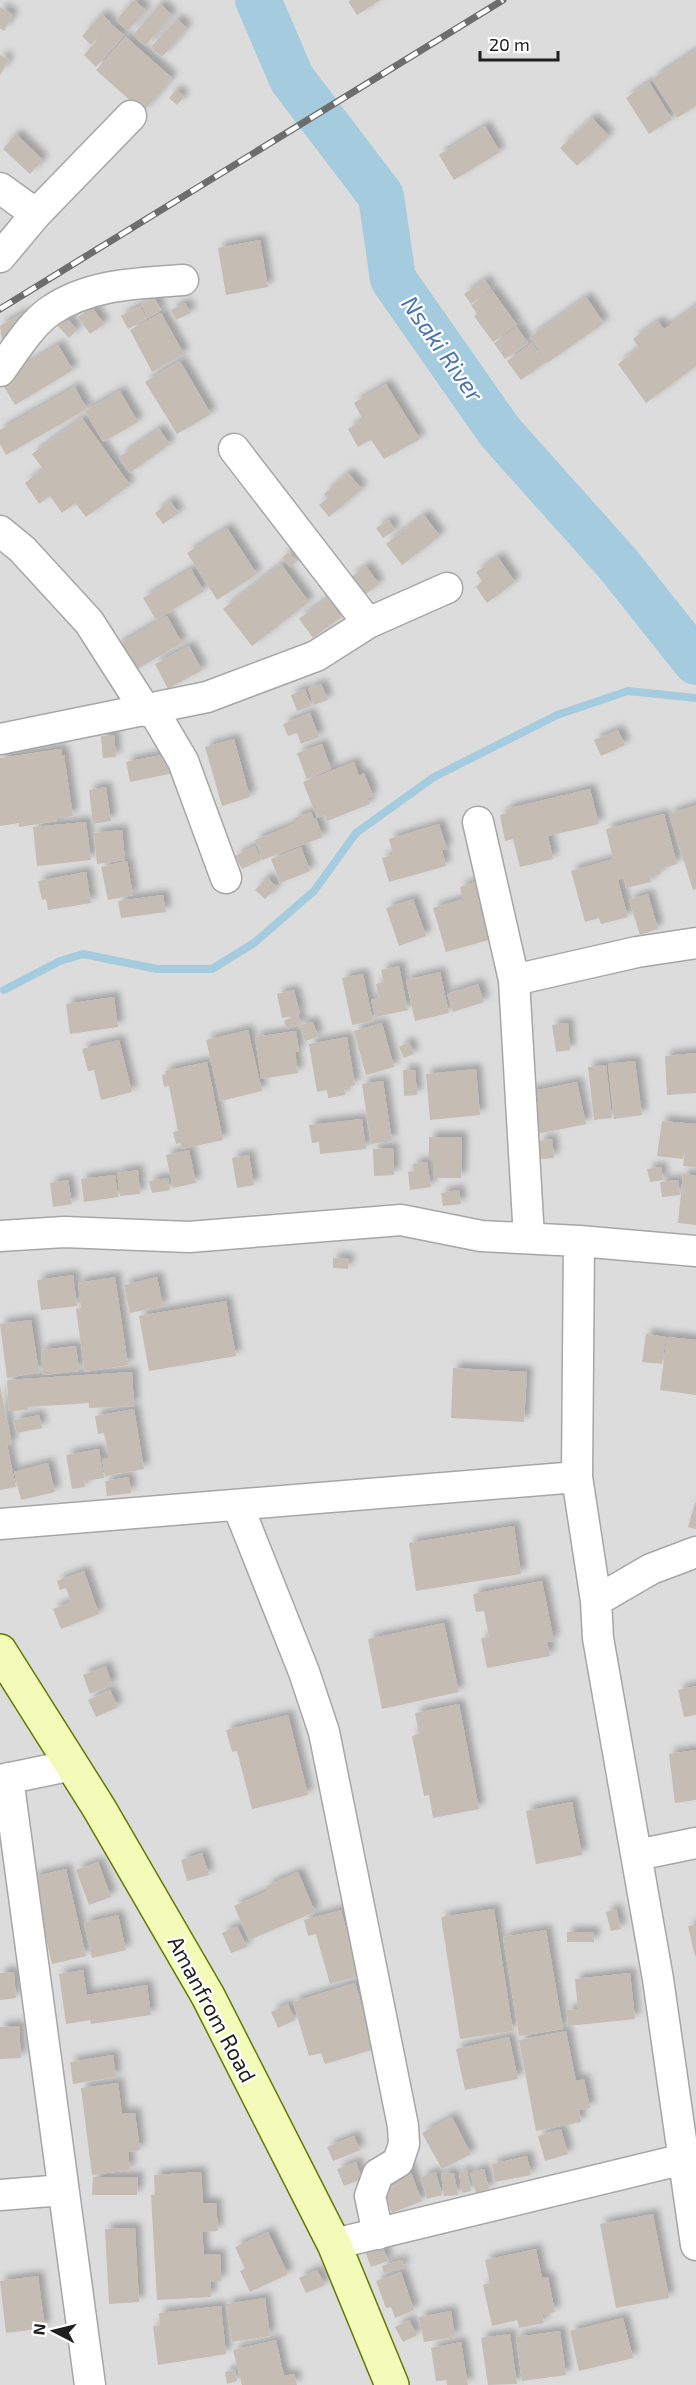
<svg xmlns="http://www.w3.org/2000/svg" width="696" height="2385" viewBox="0 0 696 2385" font-family="'Exo 2',sans-serif">
  <defs>
    <filter id="shadow"><feDropShadow dx="5.5" dy="-5.5" stdDeviation="3" flood-color="#0004"/></filter>
  </defs>
  <rect width="100%" height="100%" fill="#f0ede5"/>
  <path fill="#dddcdc" d="M0,0h696v2385h-696z"/>
  <g fill="none" stroke-linecap="round" stroke-linejoin="round">
    <path stroke="#a5ccde" stroke-width="8" d="M4,990l56,-29 23,-7 74,15h55l42,-26 60,-52 42,-58 78,-56 123,-62 71,-24 68,7"/>
    <path stroke="#a5ccde" stroke-width="46" d="M258,0l34,79 89,117 12,83 107,153 118,132 78,98"/>
  </g>
  <path fill="#c5bcb4" filter="url(#shadow)" d="M134,0l12,10 -18,21 -12,-11z
    M351,0h29l-23,15 -9,-14z
    M160,4l12,11 -27,31 -12,-11z
    M0,7l13,8 -9,16 -4,-3z
    M102,14l9,9 -20,22 -9,-9z
    M177,19l10,9 -25,29 -11,-10z
    M111,24l13,11 -28,32 -12,-12z
    M126,37l46,41 -29,34 -47,-42z
    M696,50v56l-19,12 -25,-39z
    M0,55l9,5 -9,15z
    M649,82l23,37 -23,15 -23,-36z
    M176,90l8,7 -7,8 -8,-7z
    M592,118l17,18 -32,30 -17,-18z
    M485,126l15,26 -46,28 -15,-25z
    M16,134l27,26 -13,14 -27,-25z
    M260,240l8,47 -42,8 -8,-47z
    M485,280l6,9 -20,15 -7,-10z
    M492,290l25,35 -24,17 -19,-26 3,-2 -6,-9z
    M154,297l7,13 -13,8 -7,-13z
    M586,297l18,26 -57,40 -17,-26z
    M185,303l6,10 -15,7 -5,-10z
    M140,306l7,13 -19,10 -7,-13z
    M696,306v60l-50,37 -28,-39 21,-16 -6,-9 25,-18 6,8z
    M92,307l12,17 -14,10 -12,-17z
    M23,313l7,13 -28,15 -2,-15z
    M161,313l23,41 -32,18 -22,-42z
    M66,318l11,12 -8,8 -11,-12z
    M517,327l11,16 -23,16 -11,-16z
    M532,343l14,19 -25,18 -14,-19z
    M58,345l15,25 -58,35 -15,-25z
    M180,361l31,53 -34,20 -32,-52z
    M386,384l34,55 -36,20 -13,-19 -13,7 -10,-18 15,-9 -9,-17z
    M75,387l12,22 -81,46 -6,-11v-14z
    M120,391l18,31 -35,20 -18,-31z
    M82,418l48,67 -44,32 -11,-14 -13,10 -12,-17 -11,8 -14,-21 18,-14 -11,-15z
    M159,429l11,15 -40,29 -11,-16z
    M348,473l14,16 -33,28 -10,-12 9,-7 -4,-4z
    M170,501l9,12 -16,11 -8,-11z
    M424,515l16,21 -38,29 -16,-21z
    M389,520l6,10 -12,8 -7,-10z
    M227,528l30,46 -40,26 -30,-47z
    M288,552l8,10 -6,5 -8,-9z
    M498,557l17,25 -28,21 -11,-16 6,-6 -6,-9z
    M281,564l28,38 -57,44 -29,-37z
    M366,566l13,18 -16,12 -13,-18z
    M191,569l13,22 -48,29 -13,-22z
    M328,598l13,19 -28,21 -14,-19z
    M167,616l15,27 -50,29 -16,-26z
    M189,646l13,24 -34,19 -13,-25z
    M321,684l7,16 -14,5 -6,-16z
    M305,689l6,17 -14,5 -6,-16z
    M310,713l9,24 -18,7 -4,-11 -9,3 -5,-12z
    M618,730l7,15 -24,11 -7,-16z
    M114,735l2,22 -13,1 -2,-22z
    M234,739l16,58 -28,9 -17,-59z
    M322,744l9,25 -24,10 -10,-26z
    M61,749l1,7 2,-1 9,61 -16,2v3l-38,6v-4l-19,3v-68z
    M171,753l3,20 -44,9 -4,-20z
    M354,762l5,14 5,-3 9,23 -6,2 3,6 -43,17 -2,-6 -8,3 -14,-36z
    M106,787l5,34 -18,3 -4,-34z
    M590,789l9,35 -51,12 5,23 -33,8 -7,-28 -8,2 -5,-26 7,-2 -1,-4z
    M696,805v84l-3,1 -24,-76z
    M311,812l3,7 2,-1 7,19 -61,23 -7,-20 27,-11 6,11 -5,-11 13,-6 -2,-5z
    M664,814l13,50 -17,5 1,5 -11,3 1,5 -25,6 -2,-10 -6,2 10,37 -27,7 -2,-6 -14,4 -14,-51 42,-12 -7,-30z
    M86,822l5,38 -54,6 -4,-39z
    M439,824l8,25 -5,1 4,16 -57,16 -7,-24 11,-3 -4,-16z
    M122,830l3,30 -28,4 -3,-31z
    M255,846l6,14 -19,9 -7,-13z
    M301,847l9,24 -30,12 -9,-24z
    M127,861l6,34 -25,5 -7,-33z
    M86,872l5,31 -43,7 -2,-11 -4,1 -4,-19z
    M267,877l10,10 -12,12 -10,-9z
    M475,882l17,57 -46,13 -13,-44 30,-9 -3,-12z
    M648,894l10,35 -18,6 -11,-35z
    M163,895l3,17 -45,6 -3,-17z
    M413,899l13,37 -27,10 -13,-38z
    M399,966l9,44 -33,7 -4,-17 8,-2 -3,-14 8,-2 -3,-12z
    M440,972l9,41 -34,8 -9,-41z
    M363,974l10,47 -21,4 -10,-47z
    M478,984l6,18 -31,10 -6,-18z
    M294,990l6,24 -18,4 -5,-24z
    M114,997l4,30 -48,7 -4,-30z
    M298,1015l4,9 -15,5 -3,-8z
    M313,1022l5,15 -13,4 -5,-16z
    M382,1023l12,44 -28,8 -12,-44z
    M568,1023l2,27 -14,2 -4,-27z
    M248,1030l14,61 -42,10 -14,-61z
    M296,1031l3,20 -4,1 3,21 -37,6 -6,-42z
    M347,1037l8,48 -11,3 1,7 -17,3 -1,-8 -10,2 -8,-48z
    M119,1040l13,52 -31,8 -7,-30 -6,1 -6,-22z
    M409,1042l5,12 -10,4 -5,-11z
    M696,1053v40l-29,2 -2,-39z
    M635,1061l7,54 -28,4 -6,-55z
    M207,1062l16,78 -41,9 -2,-6 -4,1 -3,-12 5,-1 -9,-45 -5,1 -2,-12 4,-1 -1,-3z
    M606,1065l6,53 -18,2 -6,-53z
    M476,1069l4,46 -50,5 -4,-46z
    M403,1070h12l2,25 -13,1z
    M383,1081l9,60 -21,3 -9,-60z
    M577,1082l9,42 -49,10 -9,-42z
    M362,1119l4,30 -46,5 -1,-12 -7,1 -3,-18z
    M662,1121l34,3v43l-13,-1 3,-21 -3,14 -26,-3z
    M429,1137h33l-1,41h-28v-18h-4z
    M552,1139l2,19 -14,1 -1,-18z
    M393,1148l1,27 -20,1 -1,-27z
    M189,1150l7,33 -23,5 -7,-33z
    M249,1155l5,30 -17,3 -5,-30z
    M427,1162l4,25 -21,3 -2,-18 6,-1 -1,-7z
    M661,1167l2,13 -13,2 -3,-13z
    M138,1170l2,24 -20,2 -3,-23z
    M683,1174l13,2v49l-18,-2z
    M115,1175l3,22 -34,5 -3,-23z
    M168,1178l2,12 -18,3 -3,-12z
    M68,1180l4,24 -19,3 -3,-24z
    M678,1180l2,15 -18,2 -2,-15z
    M459,1190l2,14 -18,2 -2,-13z
    M333,1258l16,1 -1,10 -15,-1z
    M73,1275l4,31 -36,4 -4,-30z
    M115,1277l13,88 -43,7 -9,-63 5,-1 -3,-25z
    M157,1277l6,29 -33,7 -6,-28z
    M226,1301l10,55 -87,15 -10,-55z
    M31,1320l8,52 -32,6 -7,-54z
    M646,1334l20,3 -4,27 -20,-2z
    M667,1337l29,3v55l-36,-5z
    M76,1346l3,25 -36,4 -2,-25z
    M453,1368l74,4 -3,50 -73,-4z
    M132,1372l2,34 -45,2v-5l-61,4v3l-19,1 -2,-31z
    M0,1386l12,58 -5,1 9,42 -16,3z
    M134,1409l10,60 -39,7 -3,-17 7,-1 -5,-25 -6,1 -3,-18z
    M39,1415l3,13 -25,5 -3,-13z
    M99,1449l5,29 -20,3 1,6 -13,2 -6,-34z
    M48,1463l7,29 -34,8 -7,-28z
    M129,1477l2,16 -24,3 -2,-15z
    M695,1503h1v26l-8,-2z
    M514,1526l7,48 -105,17 -7,-48z
    M84,1571l15,43 -38,15 -8,-20 18,-7 -5,-14 -6,2 -3,-9z
    M542,1581l12,60 -7,1 3,14 -63,12 -6,-30 8,-1 -5,-26 -8,1 -3,-18z
    M444,1623l15,69 -77,17 -14,-70z
    M106,1666l6,19 -22,9 -7,-19z
    M696,1686v29l-12,2 -6,-27z
    M110,1690l8,17 -22,10 -8,-17z
    M459,1704l20,105 -46,9 -4,-23 -5,1 -12,-60 7,-2 -4,-21z
    M288,1715l20,80 -56,14 -15,-58 -5,1 -6,-22z
    M696,1750v50l-21,3 -6,-49z
    M572,1802l10,53 -46,9 -10,-53z
    M202,1853l7,22 -22,6 -6,-21z
    M98,1862l13,35 -22,8 -13,-35z
    M66,1869l20,87 -34,8 -20,-87z
    M298,1872l17,40 -66,28 -15,-34 34,-15 -2,-5z
    M494,1909l19,122 -53,8 -19,-122z
    M616,1909l5,20 -10,2 -5,-19z
    M341,1910l18,66 -29,8 -14,-50 -8,2 -4,-16z
    M118,1915l8,35 -34,8 -8,-35z
    M696,1925v31h-1l-7,-30z
    M237,1926l10,21 -16,6 -9,-20z
    M546,1930l17,99 -44,7 -16,-99z
    M567,1932h27v10h-27z
    M83,1970l4,25 60,-10 4,30 -60,9 -1,-4 -24,4 -7,-50z
    M14,1972l2,26 -16,2v-27z
    M630,1973l5,46 -67,7 -1,-16 11,-1 -3,-30z
    M355,1983l20,66 -50,15 -4,-11 -12,3 -16,-54z
    M288,2004l7,16 -17,8 -7,-16z
    M19,2026l2,32 -21,1v-32z
    M566,2031l10,50 8,-2 6,29 -11,2 2,12 -45,9 -17,-91z
    M509,2037l9,42 -53,11 -9,-41z
    M113,2055l3,22 -43,7 -3,-22z
    M118,2083l4,31 13,-1 5,37 -12,2 2,18 -38,5 -11,-87z
    M452,2117l19,37 -29,15 -20,-36z
    M561,2129l7,25 -23,7 -7,-25z
    M354,2136l6,14 -27,11 -6,-14z
    M527,2156l4,19 -36,7 -3,-18z
    M356,2162l6,17 -18,7 -7,-17z
    M408,2165l14,36 -30,12 -9,-23 11,-5 -5,-13z
    M484,2169l5,20 -13,4 -6,-20z
    M467,2171l4,20 -9,2 -3,-21z
    M201,2172l2,31h13l2,28 -16,1 2,23 16,-1 1,27 -10,1v15l-54,3 -6,-105h4l-1,-20z
    M436,2172l6,23 -15,4 -6,-22z
    M454,2173l4,22 -14,1 -3,-22z
    M93,2177h45l-1,18h-45z
    M653,2214l16,84 -53,10 -16,-84z
    M135,2228l4,74 -30,2 -4,-75z
    M268,2232l20,42 -38,18 -10,-21 5,-2 -10,-22z
    M382,2245l6,16 -17,6 -6,-16z
    M536,2249l6,29 6,-1 7,35 -13,3 2,8 -25,5 -2,-8 -25,6 -9,-41 7,-2 -5,-23z
    M402,2260l2,8 -20,5 -2,-7z
    M317,2270l8,15 -19,8 -7,-15z
    M401,2272l13,38 -19,8 -4,-11 -5,1 -10,-27z
    M38,2276l7,52 -39,5 -6,-52z
    M265,2298l5,38 -38,6 -6,-38z
    M221,2306l5,48 -68,11 -5,-39 7,-1 -1,-12z
    M451,2311l4,26 -31,5 -5,-25z
    M623,2318l10,40 -54,13 -9,-40z
    M409,2320l8,15 -14,7 -8,-15z
    M560,2331l6,44 -44,6 -6,-44z
    M510,2334l7,50 -29,1 -7,-47z
    M276,2340l8,36 10,-2 3,11h-55l-9,-35z
    M461,2342l7,43h-21l-1,-5 -10,1 -5,-33z
    M235,2370l2,11 -10,3 -2,-12z"/>
  <g fill="none" stroke-linecap="round" stroke-linejoin="round">
    <defs>
      <path id="street" d="M0,188l36,26
        M0,257l36,-43 95,-98
        M0,371c14,-19 31,-47 50,-60 39,-27 88,-28 133,-31
        M234,449l134,174
        M0,531l22,18 67,73 57,89
        M153,710l30,51 43,117
        M0,739l207,-42 109,-41 52,-33 79,-35
        M478,822l36,158 15,258
        M514,980l123,-28 59,-9
        M0,1236l64,-4 125,5 212,-17 80,16 98,5 117,10
        M579,1241l-2,236 19,124 2,37 60,341 38,266
        M238,1506l66,166 20,60 79,394 1,18 -6,18 -20,12 -8,22 8,38
        M0,1524l577,-47
        M596,1601l55,-32 45,-17
        M8,1778l82,607
        M0,1780l73,-15
        M637,1855l59,-12
        M0,2195l63,-5
        M334,2244l362,-88"/>
      <path id="secondary" d="M0,1651l99,157 109,188 126,248 58,141"/>
    </defs>
    <use href="#street" stroke="#a6a6a6" stroke-width="33"/>
    <use href="#secondary" stroke="#627903" stroke-width="36"/>
    <use href="#street" stroke="#fff" stroke-width="30"/>
    <use href="#secondary" stroke="#f2fbb8" stroke-width="33"/>
    <defs>
      <path id="rail" d="M0,309l503,-309"/>
    </defs>
    <use href="#rail" stroke="#6d6d6d" stroke-width="7"/>
    <use href="#rail" stroke="#fff" stroke-width="4.5" stroke-dasharray="14" stroke-linecap="butt"/>
  </g>
  <g text-anchor="middle" stroke-width="4.5" stroke-linejoin="round" paint-order="stroke">
    <g font-size="22" fill="#1f1f1f" stroke="#fff">
      <text transform="translate(212 2009) rotate(62)" y="8">Amanfrom Road</text>
    </g>
    <g font-size="24" font-style="italic" fill="#4974b1" stroke="#fff">
      <text transform="translate(442 349) rotate(55)" y="8">Nsaki River</text>
    </g>
  </g>
  <g transform="translate(54 2331) rotate(277)" stroke="#ffffff" stroke-width="4.5" paint-order="stroke">
  <path d="M0-4.5L10 22L0 15L-10 22Z" fill="#1f1f1f"/>
  <text y="-9" font-size="16" font-weight="bold" text-anchor="middle" fill="#1f1f1f">N</text>
  </g>
  <path d="M480 51v9h78v-9" fill="none" stroke="#1f1f1f" stroke-width="3"/>
  <text x="489" y="51" font-size="18" fill="#1f1f1f" stroke="#ffffff" stroke-width="4.5" paint-order="stroke">20 m</text>
</svg>
